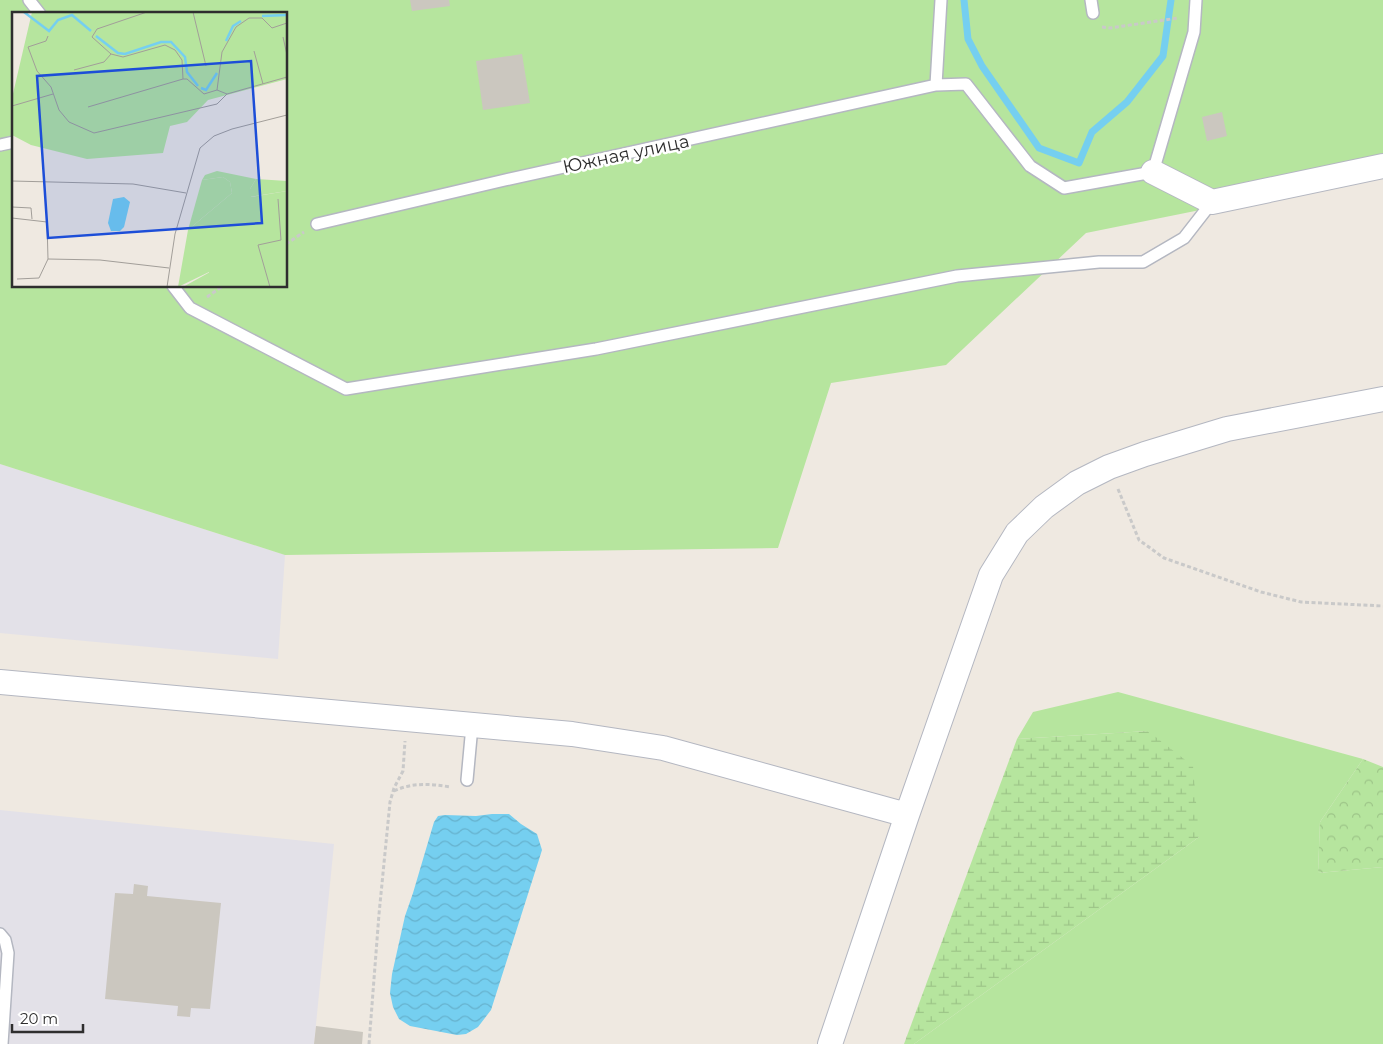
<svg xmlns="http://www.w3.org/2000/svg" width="1383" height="1044" viewBox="0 0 1383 1044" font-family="Montserrat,sans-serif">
  <defs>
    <pattern id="forest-crowns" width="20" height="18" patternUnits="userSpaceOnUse" patternTransform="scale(1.25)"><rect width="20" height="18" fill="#b6e59e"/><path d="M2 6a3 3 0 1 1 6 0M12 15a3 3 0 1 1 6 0" fill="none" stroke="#9dc588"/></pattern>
    <pattern id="wetland-marsh" width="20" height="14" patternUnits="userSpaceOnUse" patternTransform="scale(1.25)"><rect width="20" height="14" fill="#b6e59e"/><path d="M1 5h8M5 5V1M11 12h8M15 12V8" fill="none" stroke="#9dc588"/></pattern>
    <pattern id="water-waves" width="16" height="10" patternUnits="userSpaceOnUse" patternTransform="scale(1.25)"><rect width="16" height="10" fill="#75cff0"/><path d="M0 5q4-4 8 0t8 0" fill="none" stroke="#66b2ce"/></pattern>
  </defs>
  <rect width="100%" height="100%" fill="#efe9e1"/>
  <path fill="#e3e1e8" d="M0,464l285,91 -7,104 -278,-26z
    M0,810l334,34 -20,200h-314z"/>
  <path fill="#b6e59e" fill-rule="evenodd" d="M0,0h1383v173l-297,60 -140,132 -115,18 -53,165 -493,7 -285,-91zM14,14h272v272h-272z
    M1118,692l245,67 -43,63 -2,51 65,-6v177h-469l285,-207 -51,-106 -131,8 16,-27z"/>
  <path fill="url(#forest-crowns)" d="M1363,759l20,8v100l-65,6 2,-51z"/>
  <path fill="url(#wetland-marsh)" d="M1148,731l45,35 6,71 -285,207h-10l113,-305z"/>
  <path fill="url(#water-waves)" d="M492,814h17l12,10 16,10 5,16 -51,160 -13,17 -12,7 -9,1 -47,-9 -11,-7 -6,-12 -3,-14 2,-19 13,-58 8,-23 21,-71 4,-6 7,-1 31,1z"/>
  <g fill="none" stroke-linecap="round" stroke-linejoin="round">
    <path stroke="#75cff0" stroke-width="7" d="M964,0l4,39 14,27 57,82 40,15 13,-31 35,-30 36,-46 8,-56"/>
  </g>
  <path fill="#cbc7bf" d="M410,0h39l1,6 -38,5z
    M522,54l8,49 -47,7 -7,-49z
    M1222,112l5,24 -20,5 -5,-24z
    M134,884l14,2 -1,10 74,7 -11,106 -19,-1 -1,9 -13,-1 1,-10 -73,-7 10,-106 18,1z
    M316,1026l47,6 -1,12h-48z"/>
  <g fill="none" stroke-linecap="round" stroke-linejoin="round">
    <defs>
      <path id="service" d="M29,0l11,14
        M941,0l-5,85 30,-1 64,82 34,22 89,-16 41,-140 2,-32
        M1091,0l2,13
        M0,145l14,-3
        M317,224l188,-44 431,-95
        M173,286l17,22 156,81 250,-40 361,-73 142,-14h44l41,-24 28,-36
        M467,780l5,-54
        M0,934l5,6 3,13 -6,91"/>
      <path id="minor" d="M1153,172l59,30 171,-36
        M0,682l572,52 91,14 244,67
        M830,1044l77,-229 84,-240 26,-42 27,-26 33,-24 32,-16 36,-13 82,-25 156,-30"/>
    </defs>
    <use href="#service" stroke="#b4b7c1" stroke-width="14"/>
    <use href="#minor" stroke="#b4b7c1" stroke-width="26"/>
    <path stroke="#c9c9c9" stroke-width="3" stroke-dasharray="4 2.5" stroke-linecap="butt" d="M1102,27l8,1 68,-10
      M286,244l18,-12
      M207,297l16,-11
      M1118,489l21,51 25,18 97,34 40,10 82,4
      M394,791c19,-9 37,-7 57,-4
      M369,1044l10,-130 11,-112 4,-14 9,-17 2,-30"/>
    <use href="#service" stroke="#fff" stroke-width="11"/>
    <use href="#minor" stroke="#fff" stroke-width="24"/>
  </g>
  <g text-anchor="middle" stroke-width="5" stroke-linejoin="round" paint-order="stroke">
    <g font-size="18" fill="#2e2e2e" stroke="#fff">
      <text transform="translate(626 154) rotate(-12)" y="6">Южная улица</text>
    </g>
  </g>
  <g transform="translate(12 12)">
    <rect width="275" height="275" fill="#efe9e1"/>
    <path d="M20,0h255v67l-79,21 -21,22 -17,4 -7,27 -76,6 -56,-14 -19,-10v-37zM205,159l39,8 -6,10 1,8 36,-6v96h-78v-15l-31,15 10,-57 44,-37 -2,-11 -7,-5 -21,3 3,-5z" fill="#b6e59e"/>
    <path d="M244,167l31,2v10l-37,6v-8zM198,260l-1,15h-26z" fill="#b6e59e"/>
    <path d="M211,165l7,5 2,11 -44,37 14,-50z" fill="#b6e59e"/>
    <path d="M112,185l6,5 -6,25 -4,4h-9l-3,-8 5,-24z" fill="#75cff0"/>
    <path fill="none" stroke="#75cff0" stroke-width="2.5" d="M12,0l25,19 9,-11 14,-5 19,16M250,4l25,-1M84,24l22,17 7,1 36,-12h10l14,15 2,15 11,14M214,29l7,-15 8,-5M189,76l5,2 11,-17"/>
    <path fill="none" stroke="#a29e99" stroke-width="1" d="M135,0l-50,17 -5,8 19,17 12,3 42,-12 10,5 7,10 1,19h4l17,15 13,-4M181,0l13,54M36,24l-2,5 -18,6 9,24 14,16 8,23 10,12 25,11 123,-29 10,-10M271,25l4,18M242,39l9,33M62,58l30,-8 7,-8M205,78l5,-38 14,-25 13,-9h13l10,10 15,-5M205,78l10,4 60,-17M0,94l41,-12M76,95l95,-28M0,169l121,3 53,9M0,195l19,1 1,11M0,206l35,4 1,37M5,267l22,-1 9,-19 52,1 69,8M155,275l8,-53 25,-86 14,-12 18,-7 55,-14M258,275l-12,-42 23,-5 -3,-41"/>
    <path fill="#1d4ed8" fill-opacity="0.15" stroke="#1d4ed8" stroke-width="2.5" d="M239,49l11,162 -214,15 -11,-162z"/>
    <rect width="275" height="275" fill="none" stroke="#2e2e2e" stroke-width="2.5"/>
  </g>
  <path d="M12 1024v8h71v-8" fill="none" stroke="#2e2e2e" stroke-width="2.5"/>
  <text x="20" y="1024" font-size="15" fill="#2e2e2e" stroke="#ffffff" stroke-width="4" paint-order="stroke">20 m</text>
</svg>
